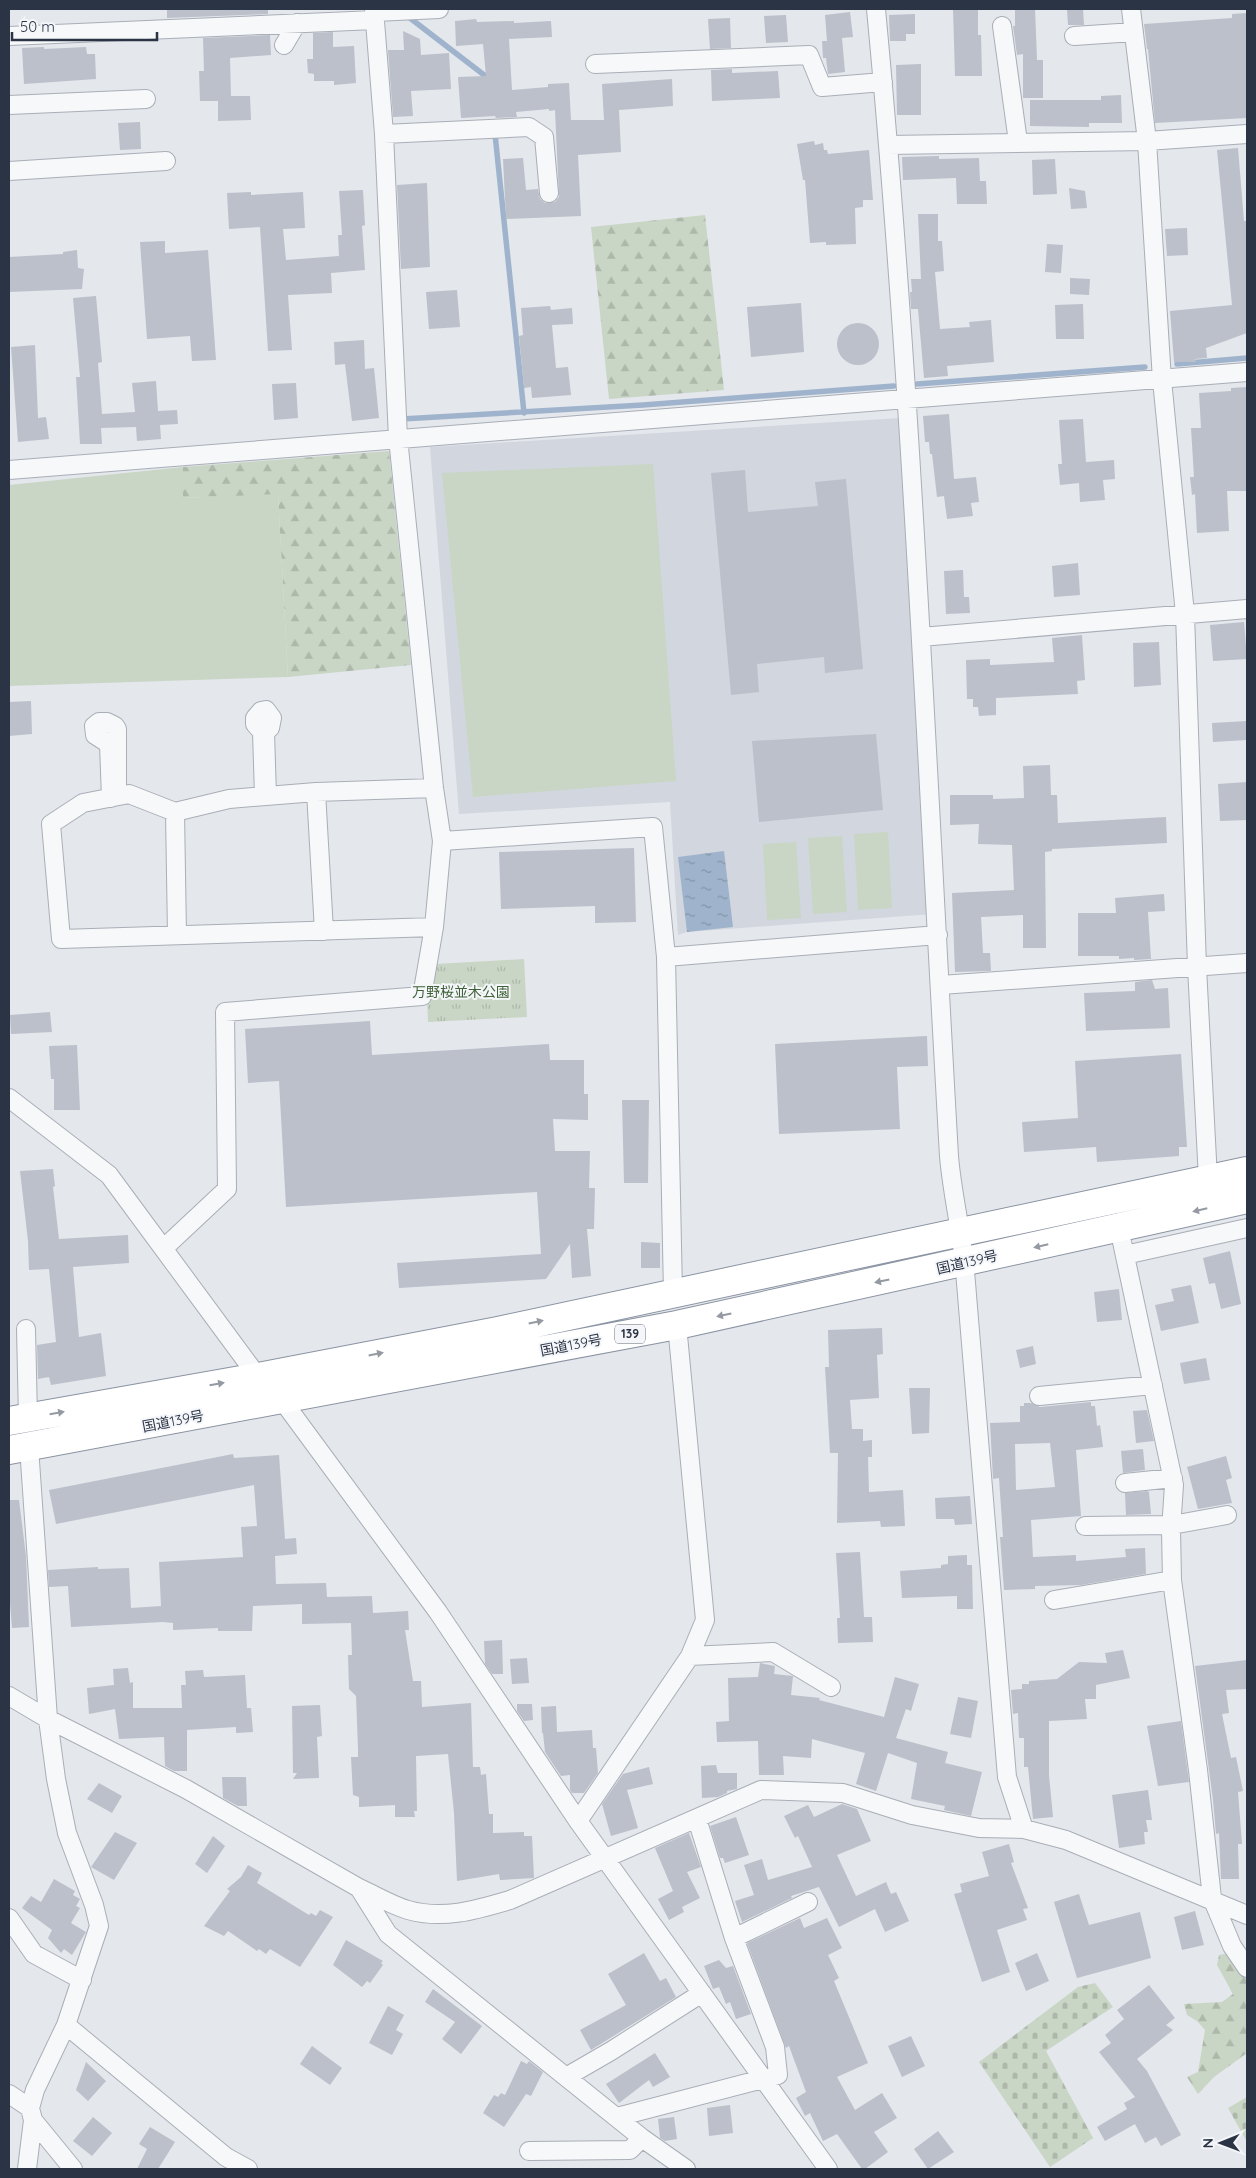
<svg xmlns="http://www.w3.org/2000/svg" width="1256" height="2178" viewBox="0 0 1256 2178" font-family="Quicksand,'Noto Sans JP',sans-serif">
  <defs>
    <pattern id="forest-firs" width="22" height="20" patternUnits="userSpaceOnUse" patternTransform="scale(1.25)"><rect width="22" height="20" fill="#c9d6c5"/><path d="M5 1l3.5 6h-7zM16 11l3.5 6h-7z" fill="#adb8ab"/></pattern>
    <pattern id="cemetery-stones" width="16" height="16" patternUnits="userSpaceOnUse" patternTransform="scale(1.25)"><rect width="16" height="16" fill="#c9d6c5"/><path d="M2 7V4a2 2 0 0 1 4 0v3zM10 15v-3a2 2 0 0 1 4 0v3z" fill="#adb8ab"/></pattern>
    <pattern id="park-tufts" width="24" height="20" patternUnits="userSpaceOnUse" patternTransform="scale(1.25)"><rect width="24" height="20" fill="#c9d6c5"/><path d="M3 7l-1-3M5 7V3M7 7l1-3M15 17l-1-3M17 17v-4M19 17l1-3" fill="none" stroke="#adb8ab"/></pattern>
    <pattern id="water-ripples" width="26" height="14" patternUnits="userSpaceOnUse" patternTransform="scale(1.25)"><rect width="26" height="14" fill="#9fb4cc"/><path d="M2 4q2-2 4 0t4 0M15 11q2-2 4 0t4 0" fill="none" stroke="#8293a7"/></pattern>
  </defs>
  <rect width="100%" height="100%" fill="#e4e7ec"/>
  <path fill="#d2d6de" d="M901,418l32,496 -246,18 -9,3 -8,-133 -211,12 -29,-367z"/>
  <path fill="#c9d6c5" d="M653,464l23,317 -203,16 -31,-324z
    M183,467l1,31 94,-5 10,184 -279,9v-201z
    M888,832l4,76 -34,2 -4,-76z
    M842,836l5,76 -34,2 -5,-76z
    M796,842l5,76 -34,2 -4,-76z"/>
  <path fill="url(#forest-firs)" d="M705,215l19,175 -115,9 -18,-172z
    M389,451l22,214 -123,12 -10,-183 -95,4v-31z
    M1236,1952l11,20v81l-33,24 -16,17 -11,-17 11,-5 7,-42 -8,-9 -10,-6 -3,-11 38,-2 11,-8 -16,-29 2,-10z"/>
  <path fill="url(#cemetery-stones)" d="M1095,1983l18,24 -67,44 47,87 -43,29 -71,-105 99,-75z
    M1247,2097v45l-19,-34z"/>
  <path fill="url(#park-tufts)" d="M524,959l3,58 -99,5 -1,-24 9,-34z"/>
  <path fill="url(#water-ripples)" d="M724,851l9,76 -46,5 -9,-75z"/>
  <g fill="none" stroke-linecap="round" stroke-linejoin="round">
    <path stroke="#9fb4cc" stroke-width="5.5" d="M406,15l82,63 1,4
      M495,134l29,279
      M1177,364l70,-6
      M917,384l228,-17
      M402,419l241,-14 251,-19"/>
  </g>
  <path fill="#bbc0ca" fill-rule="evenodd" d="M167,9h101v5l-101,4z
    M953,9h25v26h3l1,41h-27z
    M1015,9h20l2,51h6v38h-20v-44l-6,1 -4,-29h2z
    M1067,9h16l1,16h-16z
    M850,12l3,25 -11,1 3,34 -17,2 -2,-16h-3l-1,-17h5l-2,-26z
    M1247,13v105l-92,5 -7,-74h-1l-3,-25 88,-6v-4z
    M915,14v20h-9v7h-16l-1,-26z
    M786,15l2,27 -22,1 -2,-27z
    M730,18l1,30 -21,1 -2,-30z
    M476,19l1,3 37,-1v2l37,-2 1,16 -43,2 3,51 36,-3v-3l21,-1 2,37h33l-2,-36 70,-5 1,27 -54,4 2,42 -43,3 3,61 -75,3 -3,-60 20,-1 3,32 12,-1 2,10 5,4 10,-1 4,-5 -4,-87 -6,1v-2l-33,3 1,5 -21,1 -1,-2 -34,2 -3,-41 28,-1 -3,-32 -27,2 -1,-25z
    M403,31l17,8 1,16 28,-2 2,36 -40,2 2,25 -20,1 -5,-67h16z
    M333,32v15l21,-1 2,37 -22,2v-4h-20v-7l-6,-1 -1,-14h6v-26z
    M270,35l1,20 -41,3 1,38h19l1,24 -33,1v-20h-18l-1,-30h5l-1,-33z
    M44,47v2l42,-2 1,7h8l1,25 -72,5 -2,-36z
    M921,64v51h-24l-1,-50z
    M732,69v4l46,-2 2,27 -68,3 -1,-31z
    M1121,95l1,28h-33v4l-59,-1v-26h71v-4z
    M140,122l1,27 -21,1 -2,-27z
    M814,141l1,4 8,-2 1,7h3l1,4 41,-4 4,50h-10v7l-8,1 1,36 -30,1v-3l-16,1 -5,-63h-2l-6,-36z
    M1238,148l6,73h2l1,12v100l-41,15 1,10 -12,1 1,3h-22l-4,-51 62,-6 -15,-155z
    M939,156v3l40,-1 1,23h6l1,23h-30l-1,-26 -53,2 -1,-23z
    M1055,159l2,35 -24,1 -1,-35z
    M427,183l3,84 -29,2 -4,-84z
    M1069,188l16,3 2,17 -16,1z
    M363,190l2,35 -3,1 3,44 -34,3 1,20 -44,2 4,55 -24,1 -8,-124 -31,2 -2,-36 24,-1v3l52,-3 2,36 -22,1 3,31 53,-4 -1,-21h4l-3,-44z
    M918,214h20v27h4l2,30 -9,1 5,57 30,-2 -1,-5 22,-2 3,42 -47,4 1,10 -24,2 -6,-69h-7l-1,-17h2l-1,-13h10z
    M1187,228l1,27 -21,1 -2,-27z
    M165,241v12l43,-3 8,110 -24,1 -2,-25 -43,3 -7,-97z
    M1047,244l16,1 -2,28 -16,-1z
    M77,250l1,18 6,1 -2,20 -73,3v-35l54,-3v-2z
    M1070,278l20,1 -1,16 -19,-1z
    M457,290l3,37 -31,2 -3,-37z
    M96,296l6,66 -4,1 4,51 33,-2 -3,-29 24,-2 2,30 19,-1 1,14 -18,1 1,14 -24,2 -1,-14 -35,1 1,16h-22l-4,-67h4l-7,-79z
    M801,303l3,49 -53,5 -4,-50z
    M1083,304l1,35h-28l-1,-34z
    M550,306l1,4 21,-2 1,16 -21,1 4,43 12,-1 3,28 -39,3 -1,-11 -7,1 -5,-52 4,-1 -2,-27z
    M837 344a21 21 0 1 1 42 0a21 21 0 1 1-42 0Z
    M364,340l1,29 9,-1 5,50 -27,3 -7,-57 -10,1 -1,-23z
    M35,345l3,73 8,-1 3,22 -31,3 -7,-95z
    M296,383l2,35 -24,2 -2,-36z
    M1247,387v104h-20l2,40 -32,2 -2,-39 -3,1 -2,-18h4l-3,-49h10l-2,-35 32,-2v-3z
    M949,414l5,65 22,-2 3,25 -8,1 2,13 -26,3 -3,-23 -7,1 -5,-43h-2l-1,-12h-4l-2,-26z
    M1083,419l3,43 28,-2 1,19 -12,1 2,20 -25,2 -1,-19 -19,2 -2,-21h4l-3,-44z
    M745,470l3,42 70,-6 -3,-24 31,-3 17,190 -38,4 -1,-16 -67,7 2,28 -28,3 -20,-222z
    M1078,563l2,32 -26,2 -2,-31z
    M963,570l1,27h5l1,16 -24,1 -2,-43z
    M1244,622l3,37 -34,2 -3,-36z
    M1082,635l3,45 -8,1 1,13 -82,4v17l-17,1 -1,-9h-5v-8h-6l-1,-39 24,-1v6l64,-3 -2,-24z
    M1159,642l2,43 -27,2 -1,-44z
    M31,701l1,33 -23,2v-34z
    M1247,721v19l-34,2 -1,-19z
    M876,734l7,76 -124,12 -7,-81z
    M1050,765l1,30h6l1,28 108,-6 1,26 -115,6v2l-7,1 1,96h-23v-33l-42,2 2,36h7l1,18 -36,1 -3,-79 62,-3 -2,-45 -34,-1 1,-20 -29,1v-30h43v4l31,-1 -1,-32z
    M1247,782v38l-27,1 -2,-37z
    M634,848l2,74 -41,1v-17l-94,3 -2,-57z
    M1164,894l1,17 -17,1 3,47 -17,1v-2l-15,1v-3h-41v-43h38l-1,-15z
    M1152,980l3,9 13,-1 2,40 -84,3 -2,-38 51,-2v-9z
    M50,1012l2,20 -41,2 -1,-19z
    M370,1021l2,34 177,-11 1,16h34v34h4v26l-35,-1 2,32h35l-1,37h6l-1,41h-7l4,47 -19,2 -2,-34 -24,35 -147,9 -2,-25 144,-9 -4,-62 -251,15 -7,-126 -31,2 -3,-54z
    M927,1036l1,30 -31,1 3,62 -121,5 -4,-90z
    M77,1045l3,65h-26v-31h-3l-2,-33z
    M1181,1054l6,93h-8v9l-82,6 -1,-15 -72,5 -2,-30 56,-4 -3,-57z
    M622,1100h27l-1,83h-24z
    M53,1169l2,17 -2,1 6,52 69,-4 1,28 -56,4 6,70 22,-4 5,43 -55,9 -2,-8 -11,2 -1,-34 19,-3 -7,-73 -20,1 -1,-29 -8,-70z
    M641,1242l19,1v25h-19z
    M1230,1251l11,53 -20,5 -6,-26 -6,1 -6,-26z
    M1191,1285l8,38 -38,8 -6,-26 19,-4 -3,-12z
    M1119,1289l3,31 -25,2 -3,-30z
    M882,1328l1,26 -6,1 2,43 -29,2 2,29h11v12l9,-1v17h-4l1,35 34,-2 2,36 -24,1 -1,-6 -43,2 1,-70h-8l-5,-86h4l-1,-37z
    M1033,1346l3,18 -16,4 -4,-18z
    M1206,1358l4,22 -26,4 -4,-21z
    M909,1388h21l-1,45 -17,1z
    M1091,1402v4h4l2,20 3,-1 3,22 -27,3 5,66 -50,4 2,37 43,-2v6l50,-4 -1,-8 20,-1 1,26 -65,11 -46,1v3l-31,1 -4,-53h3l-4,-59 -6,1 -3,-56 30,-1v-16h4v-3h7l9,4zM1050,1443l5,44 -39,3 -1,-46z
    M1147,1410l7,31 -18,2 -3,-32z
    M1143,1449l2,21 -22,3 -2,-22z
    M233,1454l1,4 45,-3 6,84 11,-1 1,16 -22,2 1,28 50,-1 1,14 45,-1 1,17 35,-2 1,19h-4l8,51h8l1,26 49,-4 2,64h7l1,8 5,-1 3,40h4v19l31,-1v4h8l2,42 -34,2 -1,-6 -42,7 -3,-68 -6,-59 -32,2 1,55h-3l1,6h-20v-12l-36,2v-10l-6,-2 -2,-38h7v-8l-2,-53 -7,-7 -1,-34h4l-1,-32 -49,1v-20l-49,2 -1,25h-34v-3l-45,2v-7l-10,-1 -92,5 -3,-41 -19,1 -1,-17 50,-3v2l31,-1 2,40 30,-2 -2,-44 84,-5 -2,-30 16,-1 -3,-41 -198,39 -7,-34z
    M1226,1456l6,22 -6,2 6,23 -34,6 -11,-42z
    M1147,1491l2,1 2,22 -25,1 -1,-22z
    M970,1496l2,28 -17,1 -1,-6h-18l-1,-21z
    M9,1500h10l7,56 3,71 -17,1 -3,-38z
    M860,1552l4,65h8l1,25 -35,1 -1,-25h3l-4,-65z
    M967,1555v10h5l1,44h-16v-13l-55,2 -2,-27 41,-3v-3l7,-1v-8z
    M502,1640l1,34h-11l-7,-10 -1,-23z
    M1123,1650l7,28 -34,7v14h-11l2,20 -38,2v54l4,42 -20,2 -5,-52h-4v-29h-5l-1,-25 -5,1 -2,-24 11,-1v-5h7v-3l28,-2 22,-17 28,1 -2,-10z
    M527,1658l2,25 -17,1 -2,-25z
    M1247,1660v29l-21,1 3,23 -7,1 9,44 5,-1 7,34 -5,1 4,52h-4l1,35h-18l-2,-46 -3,1 -3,-34 -18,-134z
    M760,1663l15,3 -1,8 19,2 -2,19 29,3 -1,2 65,17 11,-40 24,7 -8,27 -5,-2 -10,29 52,14 -3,11 37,9 -11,44 -27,-6 1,-4 -34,-7 6,-36 -29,-10 -12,38 -20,-7 9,-31 -53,-14 -1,19 -28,-2 1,19h-25l-1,-34 -41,1 -1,-20 13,-1 -1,-43 30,-1z
    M128,1668l2,15 3,-1v26h49l-1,-23h5l-1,-14 18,-1 1,7 41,-2 2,33h4l2,24 -17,1v-6l-49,3v41h-13l-9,-5 -1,-29 -45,2 -4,-30 -26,5 -2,-26 27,-3 -1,-16z
    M958,1697l20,4 -7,37 -21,-4z
    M517,1704h15l1,16 -9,1 -7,-10z
    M320,1705l2,31 -5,1 2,41 -26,1 4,-6h-4l-1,-67z
    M556,1706l1,26 35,-2 1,18h3l2,25 -14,20h-12l-2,-3v-15l-9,1 -16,-24 -2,-19 12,-1 -13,1 -1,-26z
    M1181,1721l8,61 -31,4 -11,-60z
    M716,1765l2,8h19v16l-10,2v2l-9,4 -16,1 -1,-32z
    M649,1767l4,17 -26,6 11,38 -27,8 -9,-32 21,-30z
    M222,1777h24l1,29h-9l-15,-8z
    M99,1783l23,13 -10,17 -25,-14z
    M1148,1790l4,30h-6l2,12h-4l1,12 -26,4 -7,-53z
    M842,1804l15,5 14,32 -34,14 19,41 30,-14 5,12 5,-2 13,29 -24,11 -10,-23 -36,18 -20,-40 -28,9 1,2 -50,24 -7,-21 19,-6 -10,-30 18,-6 6,21 44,-13 -14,-31 -3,2 -11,-22 24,-11 6,12z
    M736,1817l13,38 -24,8 -2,-5h-3l-10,-32z
    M115,1832l22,11 -23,37 -23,-13z
    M689,1833l12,34 -14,5 13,26 -18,9 2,5 -15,8 -11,-21 15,-8 -18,-43z
    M213,1836l12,10 -18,27 -12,-9z
    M1009,1844l5,18 -3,1 17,45 -5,1 4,11 -30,10 13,42 -28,10 -28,-88 8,-2 -2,-8 29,-8 -7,-24z
    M248,1865l14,8 -5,10 52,32 2,-2 5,3 4,-6 13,7 -33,50 -30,-18 -4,5 -7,-5 -2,2 -29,-20 -4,5 -20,-10 26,-35 -3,-2 14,-12z
    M54,1879l21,12 -2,4 7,4 -4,7 4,2 -9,15 15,9 -14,23 -8,-6 -3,4 -13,-15 4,-8 -30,-22 9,-12 10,6z
    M1079,1894l10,31 51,-13 11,46 -74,20 -23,-76z
    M1195,1911l9,34 -22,5 -8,-33z
    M800,1918l4,10 23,-10 15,30 -14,7 11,23 -5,3 34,82 -31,14 18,33 27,-17 15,25 -23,14 14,20 -23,17h-3l-25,-35 -14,7 -13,-28 -5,3 -9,-18 10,-6 -17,-46 -3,2 -39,-105z
    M346,1940l37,21 -2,2 2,2 -13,18 -3,-2 -5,6 -29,-22z
    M644,1953l16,28 6,-3 10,19 -85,53 -11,-20 46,-25 -18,-31z
    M1037,1953l12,28 -23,10 -11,-28z
    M719,1960l7,8 7,-2 18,48 -15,5 -6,-17 -4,2 -7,-17 -6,2 -9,-23z
    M1149,1985l26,33 -9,7 7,5 -36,29 10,12 34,64 -20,11 -5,-9 -11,6 -10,-19 -30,17 -8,-14 30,-18 -3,-6 11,-6 -36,-45 12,-9 -6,-8 19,-16 -7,-9z
    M433,1989l49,37 -21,28 -19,-15 13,-17 -30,-20z
    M388,2006l16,9 -8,15 7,4 -11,21 -23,-12z
    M911,2036l14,30 -23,11 -14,-31z
    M312,2046l30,22 -12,17 -30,-21z
    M655,2053l15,24 -17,10 -4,-7 -30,23 -13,-19z
    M521,2061l6,3 2,-3 14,11 -12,24 -5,-2 -22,33 -21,-14 11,-18 4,2 3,-4 4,2z
    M86,2062l20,19 -18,20 -12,-11z
    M730,2105l3,28 -24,3 -2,-28z
    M93,2117l19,16 -20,23 -19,-15z
    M674,2117l3,22 -12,2 -5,-3 -2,-19z
    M150,2127l25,15 -17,27h-21l10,-20 -8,-5z
    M938,2131l16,21 -26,17 -14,-20z"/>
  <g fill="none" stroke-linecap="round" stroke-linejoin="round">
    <defs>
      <path id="minor" d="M876,9c36,381 51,765 73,1147 3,38 13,76 16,115 14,169 28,337 42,506l17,52
        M1131,9l16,132 15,239 23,234 12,353 11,212
        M375,12l64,-3
        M1002,26l16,116
        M9,36l366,-16
        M1074,36l60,-4
        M284,45l13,-22
        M595,64l214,-9 13,32 61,-5
        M9,105l137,-6
        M384,134l145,-7 15,10 5,56
        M888,145l259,-4 100,-7
        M9,171l157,-10
        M9,470l1238,-98
        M921,637l326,-28
        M316,792l8,139
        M264,796l-2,-64 -7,-8v-6l6,-7 5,-1 6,8 -2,10 -5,4 2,64
        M111,798l-2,-54 -14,-9 -1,-9 5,-4h8l8,4 2,3v67
        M175,812l2,123
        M442,841l211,-14 13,130 7,336
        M434,927l-373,12 -10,-115 32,-21 46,-9 46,18 54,-13 87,-7 118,-4
        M666,957l272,-22
        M941,985l306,-22
        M9,1098l100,77 149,202 24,23 156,212 140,209 250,348
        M1119,1228l55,257 -3,45 1,50 26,190 14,128 20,48 15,22
        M164,1248l63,-59 -2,-177 197,-16 12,-69 8,-86 -8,-53 -36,-350 -14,-304 -10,-125
        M1125,1255l122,-27
        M26,1329l2,89
        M1039,1396l114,-11
        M1125,1483l48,-5
        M1085,1526l87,-1 55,-10
        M1054,1600l118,-20
        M690,1656l83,-4 58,35
        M9,1696l39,23 138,70 173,99 29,46 254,204 44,31
        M578,1821l112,-165 15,-36 -28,-295
        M359,1888c16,7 32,17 49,22 35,10 68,0 102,-10l251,-110 82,3 69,22 67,13 45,1 42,11 181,75
        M9,1918l25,36 48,26
        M734,1938l74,-36
        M66,2025l160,132 22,12
        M566,2077l45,-26 91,-58
        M9,2094l21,14
        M617,2117l161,-42 -3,-28 -41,-109 -37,-119
        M33,2120l40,49
        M529,2151l101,-1 12,-12
        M27,2169l6,-49 -3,-12 5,-18 31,-65 33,-99 -5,-21 -27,-72 -11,-54 -8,-60 -19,-272"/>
      <path id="trunk" d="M9,1421l249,-44 240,-46 749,-160
        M9,1450l668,-125 570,-126"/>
    </defs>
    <use href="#minor" stroke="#a9aeb7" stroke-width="20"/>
    <use href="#trunk" stroke="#8b94a3" stroke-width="30"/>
    <use href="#minor" stroke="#f7f8fa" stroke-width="18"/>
    <use href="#trunk" stroke="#fff" stroke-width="28"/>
  </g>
  <defs><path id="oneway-solid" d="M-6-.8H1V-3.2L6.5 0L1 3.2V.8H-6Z" transform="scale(1.25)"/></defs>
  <g fill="#959aa2">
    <use href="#oneway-solid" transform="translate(1200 1210) rotate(167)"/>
    <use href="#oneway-solid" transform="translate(1041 1246) rotate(167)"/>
    <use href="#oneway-solid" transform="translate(882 1281) rotate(168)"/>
    <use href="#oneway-solid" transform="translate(724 1315) rotate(168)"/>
    <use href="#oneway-solid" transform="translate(536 1322) rotate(-12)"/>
    <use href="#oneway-solid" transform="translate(376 1354) rotate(-11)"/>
    <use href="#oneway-solid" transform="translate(217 1384) rotate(-10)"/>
    <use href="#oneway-solid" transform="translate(57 1413) rotate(-10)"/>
  </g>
  <g text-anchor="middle" stroke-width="4" stroke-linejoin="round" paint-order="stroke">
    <rect fill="#f4f6f9" stroke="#676e7b" stroke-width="1" x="615" y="1324.5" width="30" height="19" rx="4"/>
    <g font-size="12" font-weight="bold" fill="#2b3445">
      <text x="630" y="1338">139</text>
    </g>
    <g font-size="14" fill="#3f6138" stroke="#f4f6f9">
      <text x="461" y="997">万野桜並木公園</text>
    </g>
    <g font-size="14" fill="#2b3445" stroke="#f4f6f9">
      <text transform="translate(967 1262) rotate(-13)" y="5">国道139号</text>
      <text transform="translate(571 1345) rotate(-11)" y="5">国道139号</text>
      <text transform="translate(173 1421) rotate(-11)" y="5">国道139号</text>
    </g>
  </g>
  <rect width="1256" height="2178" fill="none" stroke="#2b3445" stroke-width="20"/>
  <g transform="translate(1221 2143) rotate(269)" stroke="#f4f6f9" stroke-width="4" paint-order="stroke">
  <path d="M0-4L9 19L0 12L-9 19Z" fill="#2b3445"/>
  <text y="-8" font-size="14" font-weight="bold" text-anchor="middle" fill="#2b3445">N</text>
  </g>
  <path d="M12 32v8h145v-8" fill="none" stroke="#2b3445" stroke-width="2.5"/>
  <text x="20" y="32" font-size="15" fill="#2b3445" stroke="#f4f6f9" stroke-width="4" paint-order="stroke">50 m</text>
</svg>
